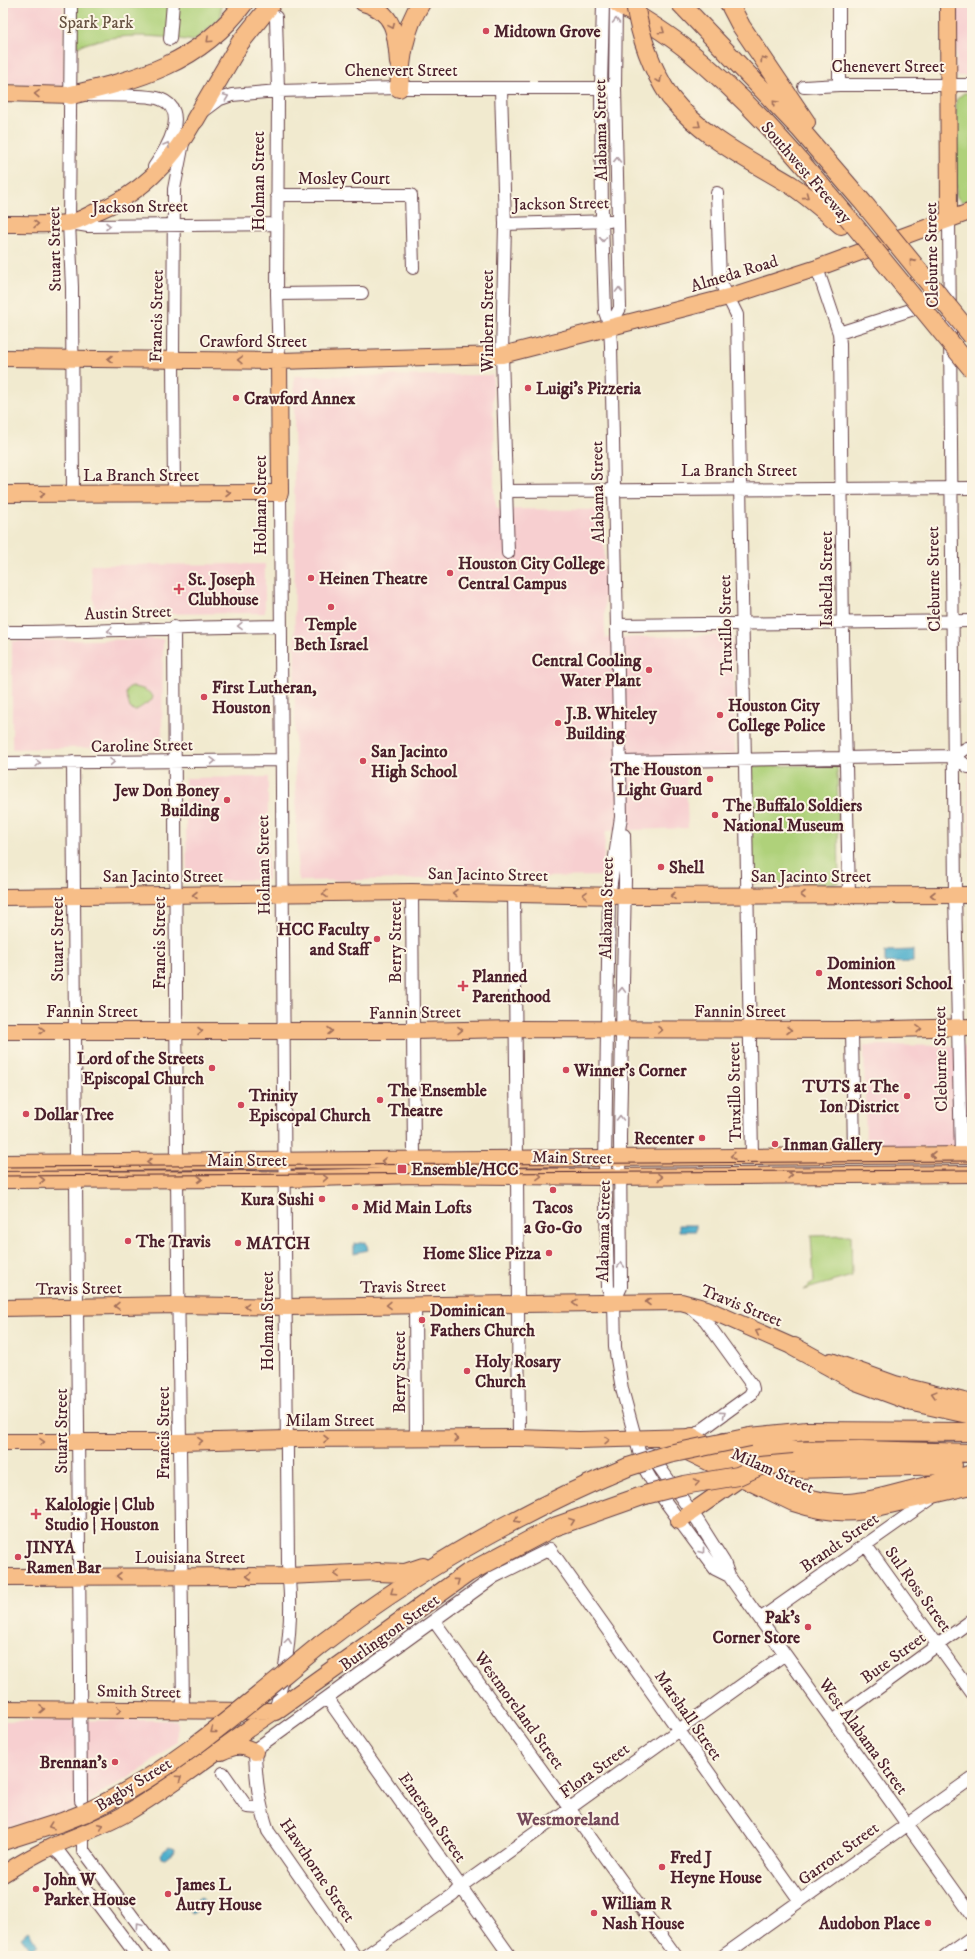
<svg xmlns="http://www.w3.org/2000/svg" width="975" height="1959" viewBox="0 0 975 1959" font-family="'IM FELL DW Pica',serif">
  <rect width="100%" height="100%" fill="#fcf5e5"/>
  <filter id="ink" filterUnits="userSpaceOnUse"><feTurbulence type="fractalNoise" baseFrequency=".025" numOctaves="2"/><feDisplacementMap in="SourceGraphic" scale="8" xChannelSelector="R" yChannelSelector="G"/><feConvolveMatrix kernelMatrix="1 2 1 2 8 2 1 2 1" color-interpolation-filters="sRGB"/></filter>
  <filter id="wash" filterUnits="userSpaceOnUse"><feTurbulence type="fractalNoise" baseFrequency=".012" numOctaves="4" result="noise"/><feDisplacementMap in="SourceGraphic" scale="16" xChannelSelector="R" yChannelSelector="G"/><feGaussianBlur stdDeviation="0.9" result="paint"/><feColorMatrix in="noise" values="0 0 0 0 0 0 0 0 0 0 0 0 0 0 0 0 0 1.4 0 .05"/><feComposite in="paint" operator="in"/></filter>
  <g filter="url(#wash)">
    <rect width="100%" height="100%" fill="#f1eacf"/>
    <path fill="#f7cfd0" d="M3,3h60l1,83 -61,-2z
      M957,3h15v73h-16z
      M493,375l1,121 3,13 107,1 1,128 128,-3 2,119h-50l3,74 -82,3 -4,45 -302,5 -2,-6 -3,-106 -1,-393z
      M265,564v49l-132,1 -8,3 -30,-1 -4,-51z
      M966,636h6v318z
      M163,639l-1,107 -150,3v-108z
      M268,777v103h-81l-2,-102z
      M864,1045l108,1v101l-106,1z
      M177,1720v21l-31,26 -45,26 -7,7 -38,17 -53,11v-107z"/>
    <path fill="#afd17a" stroke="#7c7852" d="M76,3h145v14l-27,24c-39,-6 -80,-9 -117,6z
      M964,93h8v107c-8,3 -12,3 -16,-5v-95l4,-4z
      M129,687c10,0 17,2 24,9l-1,4 -17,11 -5,-3 -4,-14 1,-5z
      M837,765l2,118h-88l-1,-117z
      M851,1235l1,41 -49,14 11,-8 -3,-46z"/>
    <path fill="#4dafcc" stroke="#4c677c" d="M913,950v12l-28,1v-12z
      M679,1225h17v6h-17z
      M366,1242l2,8 -14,3v-9z
      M170,1846l5,2 -1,4 -9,7 -4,-1 -1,-4z
      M201,1897l5,7 -14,10 -5,-7z
      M28,1931l10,14 -7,5 -10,-13z"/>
  </g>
  <g filter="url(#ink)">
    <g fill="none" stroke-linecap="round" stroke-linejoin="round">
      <defs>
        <path id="minor" d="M71,3l-2,220 3,64 1,207
          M603,3l-2,85 1,133 3,91 5,14 1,20 10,471 -12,79 -4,268 3,124 6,14 1,45 7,42 21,77 16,27 56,76 14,7
          M276,17l2,74 -1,203 2,67
          M170,39l3,-36
          M839,85v-82
          M804,87l35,-2h133
          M501,89l4,135 -3,131 6,198
          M89,95c17,1 56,-1 71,4 31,11 6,51 -6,68
          M204,111l16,-12 12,-4 46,-4 121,-3h216
          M717,193l3,88 17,34 15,841
          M277,195h134l2,73
          M949,219l6,676 6,260
          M70,223l18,3 189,-2
          M505,224l105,-3
          M817,268l22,65 1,11 3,293 6,257
          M277,294l85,-1
          M610,326l10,-18 -5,-220 1,-85
          M839,333l109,-35
          M506,491l466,-3
          M174,493l-1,-134 1,-170 9,-46
          M617,625l355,-4
          M174,627l3,535
          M3,632c92,0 184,-5 276,-6
          M954,756l14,11h4
          M73,762l3,401
          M620,762l334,-6 13,-8h5
          M3,763l277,-3
          M412,892l2,268
          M514,893l3,265
          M852,1030l2,125
          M517,1175l2,263
          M177,1179l6,532
          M76,1180l5,621
          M614,1302l7,-15 -1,-150 5,-257 -1,-45
          M415,1304l1,135
          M689,1306l16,14 47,65 1,4 -3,6 -58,42
          M650,1454l48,67 26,41 5,14 243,339
          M865,1544l107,149
          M760,1619l172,-121
          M434,1621l242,335
          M327,1698l183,258
          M275,1711c10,-36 16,-74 15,-113 0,-12 -2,-24 -2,-37 -3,-356 -8,-712 -8,-1068
          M833,1721l139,-101
          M223,1773l24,34 13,1
          M83,1833v17l79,106
          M52,1847l9,8 76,101
          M355,1956l-87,-125c-9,-28 -12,-49 -13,-79l2,-4 237,-171 56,-28 250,352
          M365,1956l88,-61 8,-9 324,-232
          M723,1956l249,-178
          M945,1956l27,-19
          M969,1956l3,-2"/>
        <path id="major" d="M363,3c32,8 33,32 35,60
          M948,3l1,216
          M3,93l68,2
          M3,224c21,0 43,1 65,-1 8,-1 17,-6 25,-10 47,-18 78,-50 102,-93
          M3,358l276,3 223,-6 226,-58 89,-29 155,-57
          M3,494l277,-1 -1,-132
          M3,897l409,-5 212,4 348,-1
          M3,1031h410l103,-2 336,1 120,-3
          M3,1163l969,-8
          M3,1180l283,-1 128,-4 191,2 367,-3
          M3,1308l176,-3 107,2 395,-5 26,7 98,43
          M831,1361l64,23 77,19
          M3,1442h177l107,-3 232,-1 60,2 113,-3
          M679,1448l114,55c24,8 46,12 71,8l108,-25
          M679,1521l62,-43
          M3,1577l285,-1 88,-4
          M3,1709l272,2
          M221,1752c13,-6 22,-8 34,0
          M3,1874c16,-10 33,-20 50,-28 25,-11 49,-19 72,-32 53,-31 99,-70 150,-103"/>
        <path id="highway" d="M617,3c23,14 47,28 68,45 60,48 111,107 160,166
          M680,3l119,125 67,78
          M729,3l12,23 65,96
          M399,88c2,-30 5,-59 22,-85
          M71,95c68,-16 129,-32 173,-92
          M670,97c32,40 78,62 121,88 18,12 34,26 50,40
          M195,120l45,-77 32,-40
          M794,1347l62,34 57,21 59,13
          M692,1437c38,22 91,59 134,65 32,5 62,-7 93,-14 17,-5 36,-8 53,-14
          M750,1437l57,-6 165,1
          M724,1442l49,9 88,-1 111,3
          M794,1469l159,-4
          M376,1572l29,1 18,-6
          M320,1645c94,-72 198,-132 308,-178
          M275,1711l193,-138 86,-46 91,-32
          M3,1841l59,-19 25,-10"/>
      </defs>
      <use href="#minor" stroke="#633d44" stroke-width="14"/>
      <use href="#major" stroke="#633d44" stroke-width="18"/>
      <use href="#highway" stroke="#633d44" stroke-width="20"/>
      <use href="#minor" stroke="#fff" stroke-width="12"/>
      <use href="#major" stroke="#f7be88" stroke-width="16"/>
      <use href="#highway" stroke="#f7be88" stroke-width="18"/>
      <path stroke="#4a1f2b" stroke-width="1" d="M3,1167l969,-6
        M3,1176l969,-6"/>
      <defs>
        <path id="highway-bridge" d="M635,3c5,35 16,65 35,94
          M866,206l106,130
          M845,214l127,155
          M628,1467l41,-13 81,-17
          M645,1495l39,-10 54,-9 22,-10 34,-3
          M87,1812c87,-41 159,-107 233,-167"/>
      </defs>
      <use href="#highway-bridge" stroke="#633d44" stroke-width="20" stroke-linecap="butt"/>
      <use href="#highway-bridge" stroke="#f7be88" stroke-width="18"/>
    </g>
    <defs><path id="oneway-chevron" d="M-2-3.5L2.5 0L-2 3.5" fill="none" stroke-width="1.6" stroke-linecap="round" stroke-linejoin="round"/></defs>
    <g stroke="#ae9aa0">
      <use href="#oneway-chevron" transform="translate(616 21) rotate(-90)"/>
      <use href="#oneway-chevron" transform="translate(226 97) rotate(-21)"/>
      <use href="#oneway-chevron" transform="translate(167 145) rotate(-61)"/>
      <use href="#oneway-chevron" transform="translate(617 160) rotate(-91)"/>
      <use href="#oneway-chevron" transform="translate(108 226)"/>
      <use href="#oneway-chevron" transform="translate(603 239) rotate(88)"/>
      <use href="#oneway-chevron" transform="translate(619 290) rotate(-91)"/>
      <use href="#oneway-chevron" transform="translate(240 626) rotate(179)"/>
      <use href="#oneway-chevron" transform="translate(110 631) rotate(177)"/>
      <use href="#oneway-chevron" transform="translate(213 761) rotate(-1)"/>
      <use href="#oneway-chevron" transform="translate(112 762) rotate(-1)"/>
      <use href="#oneway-chevron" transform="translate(38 763) rotate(-1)"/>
      <use href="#oneway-chevron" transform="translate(622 990) rotate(-88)"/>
      <use href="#oneway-chevron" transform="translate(620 1118) rotate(-90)"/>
      <use href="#oneway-chevron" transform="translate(621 1265) rotate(-89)"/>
      <use href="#oneway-chevron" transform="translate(723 1414) rotate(-36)"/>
      <use href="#oneway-chevron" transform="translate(702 1551) rotate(53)"/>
      <use href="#oneway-chevron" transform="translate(288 1641) rotate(-83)"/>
      <use href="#oneway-chevron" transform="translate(139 1925) rotate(-127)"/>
    </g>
    <g stroke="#a06e5a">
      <use href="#oneway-chevron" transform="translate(392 26) rotate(66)"/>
      <use href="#oneway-chevron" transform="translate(662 31) rotate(35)"/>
      <use href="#oneway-chevron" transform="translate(209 40) rotate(137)"/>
      <use href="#oneway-chevron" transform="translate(763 59) rotate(-124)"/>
      <use href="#oneway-chevron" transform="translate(659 80) rotate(60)"/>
      <use href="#oneway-chevron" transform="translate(37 94) rotate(-178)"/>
      <use href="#oneway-chevron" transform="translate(775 103) rotate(-133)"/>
      <use href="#oneway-chevron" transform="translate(698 125) rotate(38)"/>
      <use href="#oneway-chevron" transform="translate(806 196) rotate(36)"/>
      <use href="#oneway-chevron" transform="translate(36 224) rotate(-1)"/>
      <use href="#oneway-chevron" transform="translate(912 262) rotate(-129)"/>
      <use href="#oneway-chevron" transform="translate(110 359) rotate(-180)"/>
      <use href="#oneway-chevron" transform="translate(240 360) rotate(-179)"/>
      <use href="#oneway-chevron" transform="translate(228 493)"/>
      <use href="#oneway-chevron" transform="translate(42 494)"/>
      <use href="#oneway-chevron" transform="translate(455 893) rotate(-179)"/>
      <use href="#oneway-chevron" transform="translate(325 894) rotate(179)"/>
      <use href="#oneway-chevron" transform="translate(195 895) rotate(180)"/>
      <use href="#oneway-chevron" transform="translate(585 895) rotate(-179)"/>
      <use href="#oneway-chevron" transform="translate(803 895) rotate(180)"/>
      <use href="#oneway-chevron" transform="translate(933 895) rotate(-180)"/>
      <use href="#oneway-chevron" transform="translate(673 896) rotate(179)"/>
      <use href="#oneway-chevron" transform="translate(919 1029) rotate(-2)"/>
      <use href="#oneway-chevron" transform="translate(42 1030) rotate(-1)"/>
      <use href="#oneway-chevron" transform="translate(460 1030) rotate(-1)"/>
      <use href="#oneway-chevron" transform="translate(660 1030)"/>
      <use href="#oneway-chevron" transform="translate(789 1030)"/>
      <use href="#oneway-chevron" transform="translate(200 1031)"/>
      <use href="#oneway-chevron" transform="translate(330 1031)"/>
      <use href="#oneway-chevron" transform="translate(933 1155) rotate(180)"/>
      <use href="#oneway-chevron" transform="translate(733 1156) rotate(179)"/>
      <use href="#oneway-chevron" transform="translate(384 1161) rotate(180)"/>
      <use href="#oneway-chevron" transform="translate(149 1162) rotate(180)"/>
      <use href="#oneway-chevron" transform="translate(790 1175) rotate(-1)"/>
      <use href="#oneway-chevron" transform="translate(539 1176) rotate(1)"/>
      <use href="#oneway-chevron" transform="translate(660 1177) rotate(-1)"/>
      <use href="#oneway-chevron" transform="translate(325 1178) rotate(-2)"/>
      <use href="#oneway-chevron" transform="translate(200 1179)"/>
      <use href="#oneway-chevron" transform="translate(42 1180)"/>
      <use href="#oneway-chevron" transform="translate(648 1302) rotate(180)"/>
      <use href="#oneway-chevron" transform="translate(575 1303) rotate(179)"/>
      <use href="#oneway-chevron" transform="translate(389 1305) rotate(179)"/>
      <use href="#oneway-chevron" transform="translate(117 1306) rotate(179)"/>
      <use href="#oneway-chevron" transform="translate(247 1306) rotate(-179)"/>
      <use href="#oneway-chevron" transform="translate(758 1332) rotate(-156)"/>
      <use href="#oneway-chevron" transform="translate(934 1394) rotate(-165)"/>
      <use href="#oneway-chevron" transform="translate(326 1439)"/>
      <use href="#oneway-chevron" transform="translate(456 1439)"/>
      <use href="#oneway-chevron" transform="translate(607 1440) rotate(-1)"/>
      <use href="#oneway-chevron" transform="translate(200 1441) rotate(-2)"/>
      <use href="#oneway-chevron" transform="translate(42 1442) rotate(-1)"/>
      <use href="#oneway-chevron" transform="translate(697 1482) rotate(-10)"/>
      <use href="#oneway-chevron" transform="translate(517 1520) rotate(152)"/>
      <use href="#oneway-chevron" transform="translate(572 1521) rotate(-20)"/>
      <use href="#oneway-chevron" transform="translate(337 1574) rotate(178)"/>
      <use href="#oneway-chevron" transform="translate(119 1576) rotate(180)"/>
      <use href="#oneway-chevron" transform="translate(249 1576) rotate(-180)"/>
      <use href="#oneway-chevron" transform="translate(457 1581) rotate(-36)"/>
      <use href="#oneway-chevron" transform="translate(393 1592) rotate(146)"/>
      <use href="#oneway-chevron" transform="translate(42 1709) rotate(-1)"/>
      <use href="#oneway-chevron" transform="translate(119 1710) rotate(1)"/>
      <use href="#oneway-chevron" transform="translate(213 1731) rotate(142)"/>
      <use href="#oneway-chevron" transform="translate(179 1778) rotate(-34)"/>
      <use href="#oneway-chevron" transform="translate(51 1826) rotate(161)"/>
      <use href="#oneway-chevron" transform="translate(101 1826) rotate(-26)"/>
    </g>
  </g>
  <g fill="#d1495b" stroke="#fcf5e5" stroke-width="1.5">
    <circle cx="486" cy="31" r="4"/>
    <circle cx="528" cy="388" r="4"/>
    <circle cx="236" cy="398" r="4"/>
    <circle cx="450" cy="573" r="4"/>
    <circle cx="311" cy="578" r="4"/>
    <path d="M177 583h4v4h4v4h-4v4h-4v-4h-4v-4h4z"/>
    <circle cx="331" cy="607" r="4"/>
    <circle cx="649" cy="670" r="4"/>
    <circle cx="204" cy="697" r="4"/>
    <circle cx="720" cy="715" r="4"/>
    <circle cx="558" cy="723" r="4"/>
    <circle cx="363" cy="761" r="4"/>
    <circle cx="710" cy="779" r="4"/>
    <circle cx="227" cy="800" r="4"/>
    <circle cx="715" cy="815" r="4"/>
    <circle cx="661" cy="867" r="4"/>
    <circle cx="377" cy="939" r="4"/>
    <circle cx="819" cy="973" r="4"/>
    <path d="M461 980h4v4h4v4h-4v4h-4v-4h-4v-4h4z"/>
    <circle cx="212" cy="1068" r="4"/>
    <circle cx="566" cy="1070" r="4"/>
    <circle cx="907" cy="1096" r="4"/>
    <circle cx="380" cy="1100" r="4"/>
    <circle cx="241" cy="1105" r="4"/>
    <circle cx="26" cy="1114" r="4"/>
    <circle cx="702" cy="1138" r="4"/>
    <circle cx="775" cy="1144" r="4"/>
    <rect x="397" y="1164" width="10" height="10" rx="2"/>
    <circle cx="553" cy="1190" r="4"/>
    <circle cx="322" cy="1199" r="4"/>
    <circle cx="355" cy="1207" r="4"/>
    <circle cx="128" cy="1241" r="4"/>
    <circle cx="238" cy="1243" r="4"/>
    <circle cx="549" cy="1253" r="4"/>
    <circle cx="422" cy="1320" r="4"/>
    <circle cx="467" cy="1371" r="4"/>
    <path d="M34 1508h4v4h4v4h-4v4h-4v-4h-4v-4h4z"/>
    <circle cx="18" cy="1557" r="4"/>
    <circle cx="808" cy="1627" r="4"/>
    <circle cx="115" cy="1762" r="4"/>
    <circle cx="662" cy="1867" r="4"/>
    <circle cx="36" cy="1889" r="4"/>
    <circle cx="168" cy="1894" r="4"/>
    <circle cx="594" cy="1913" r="4"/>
    <circle cx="928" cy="1923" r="4"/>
  </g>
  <g text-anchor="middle" stroke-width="4" stroke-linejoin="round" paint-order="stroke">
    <g font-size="17" fill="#685443" stroke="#fcf5e5">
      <text x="96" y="28">Spark Park</text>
    </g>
    <g font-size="17" font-weight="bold" fill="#4a1f2b" stroke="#fcf5e5" text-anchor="start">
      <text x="494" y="37">Midtown Grove</text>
      <text x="536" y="394">Luigi's Pizzeria</text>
      <text x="244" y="404">Crawford Annex</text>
      <text x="458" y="569">Houston City College<tspan x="458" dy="20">Central Campus</tspan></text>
      <text x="319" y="584">Heinen Theatre</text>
      <text x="188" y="585">St. Joseph<tspan x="188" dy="20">Clubhouse</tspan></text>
      <text x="331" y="630" text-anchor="middle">Temple<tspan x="331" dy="20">Beth Israel</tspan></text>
      <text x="641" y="666" text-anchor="end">Central Cooling<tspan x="641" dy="20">Water Plant</tspan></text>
      <text x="212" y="693">First Lutheran,<tspan x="212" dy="20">Houston</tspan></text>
      <text x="728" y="711">Houston City<tspan x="728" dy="20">College Police</tspan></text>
      <text x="566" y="719">J.B. Whiteley<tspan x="566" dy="20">Building</tspan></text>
      <text x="371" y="757">San Jacinto<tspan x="371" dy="20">High School</tspan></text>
      <text x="702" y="775" text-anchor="end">The Houston<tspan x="702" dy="20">Light Guard</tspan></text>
      <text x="219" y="796" text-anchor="end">Jew Don Boney<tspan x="219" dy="20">Building</tspan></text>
      <text x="723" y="811">The Buffalo Soldiers<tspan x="723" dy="20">National Museum</tspan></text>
      <text x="669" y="873">Shell</text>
      <text x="369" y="935" text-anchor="end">HCC Faculty<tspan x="369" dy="20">and Staff</tspan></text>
      <text x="827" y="969">Dominion<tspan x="827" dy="20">Montessori School</tspan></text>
      <text x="472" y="982">Planned<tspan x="472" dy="20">Parenthood</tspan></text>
      <text x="204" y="1064" text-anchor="end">Lord of the Streets<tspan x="204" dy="20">Episcopal Church</tspan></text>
      <text x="574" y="1076">Winner's Corner</text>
      <text x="899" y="1092" text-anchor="end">TUTS at The<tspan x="899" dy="20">Ion District</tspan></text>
      <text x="388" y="1096">The Ensemble<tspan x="388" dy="20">Theatre</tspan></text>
      <text x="249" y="1101">Trinity<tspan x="249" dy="20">Episcopal Church</tspan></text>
      <text x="34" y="1120">Dollar Tree</text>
      <text x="694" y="1144" text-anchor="end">Recenter</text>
      <text x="783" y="1150">Inman Gallery</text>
      <text x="411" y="1175">Ensemble/HCC</text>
      <text x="314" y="1205" text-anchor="end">Kura Sushi</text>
      <text x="363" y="1213">Mid Main Lofts</text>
      <text x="553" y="1213" text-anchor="middle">Tacos<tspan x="553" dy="20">a Go-Go</tspan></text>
      <text x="136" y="1247">The Travis</text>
      <text x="246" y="1249">MATCH</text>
      <text x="541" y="1259" text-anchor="end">Home Slice Pizza</text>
      <text x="430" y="1316">Dominican<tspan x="430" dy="20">Fathers Church</tspan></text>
      <text x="475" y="1367">Holy Rosary<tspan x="475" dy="20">Church</tspan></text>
      <text x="45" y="1510">Kalologie | Club<tspan x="45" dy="20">Studio | Houston</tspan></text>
      <text x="26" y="1553">JINYA<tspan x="26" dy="20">Ramen Bar</tspan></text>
      <text x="800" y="1623" text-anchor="end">Pak's<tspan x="800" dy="20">Corner Store</tspan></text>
      <text x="107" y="1768" text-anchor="end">Brennan's</text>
      <text x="670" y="1863">Fred J<tspan x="670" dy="20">Heyne House</tspan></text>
      <text x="44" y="1885">John W<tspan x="44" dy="20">Parker House</tspan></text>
      <text x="176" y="1890">James L<tspan x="176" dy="20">Autry House</tspan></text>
      <text x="602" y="1909">William R<tspan x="602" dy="20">Nash House</tspan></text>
      <text x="920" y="1929" text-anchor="end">Audobon Place</text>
    </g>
    <g font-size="17" fill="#4a1f2b" stroke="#fcf5e5">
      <text x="888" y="72">Chenevert Street</text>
      <text x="401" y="76">Chenevert Street</text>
      <text transform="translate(600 130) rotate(-91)" y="6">Alabama Street</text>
      <text transform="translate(807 172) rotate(49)" y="6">Southwest Freeway</text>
      <text x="344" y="184">Mosley Court</text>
      <text transform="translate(258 181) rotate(-90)" y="6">Holman Street</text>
      <text transform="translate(561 203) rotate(-1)" y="6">Jackson Street</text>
      <text transform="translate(140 206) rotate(-1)" y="6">Jackson Street</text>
      <text transform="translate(54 249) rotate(-91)" y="6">Stuart Street</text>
      <text transform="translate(931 255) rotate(-91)" y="6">Cleburne Street</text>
      <text transform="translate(734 273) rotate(-17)" y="6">Almeda Road</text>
      <text transform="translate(156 316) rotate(-89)" y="6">Francis Street</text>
      <text transform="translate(487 321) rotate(-90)" y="6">Winbern Street</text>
      <text x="253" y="347">Crawford Street</text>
      <text x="739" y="476">La Branch Street</text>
      <text x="141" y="481">La Branch Street</text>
      <text transform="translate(597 492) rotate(-91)" y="6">Alabama Street</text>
      <text transform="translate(260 505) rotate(-90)" y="6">Holman Street</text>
      <text transform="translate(826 579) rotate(-90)" y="6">Isabella Street</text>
      <text transform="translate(933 579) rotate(-91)" y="6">Cleburne Street</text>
      <text transform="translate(128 612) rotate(-2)" y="6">Austin Street</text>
      <text transform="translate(725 625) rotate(-91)" y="6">Truxillo Street</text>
      <text transform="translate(142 745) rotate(-1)" y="6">Caroline Street</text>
      <text transform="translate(263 865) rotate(-91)" y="6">Holman Street</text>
      <text transform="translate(488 874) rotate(1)" y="6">San Jacinto Street</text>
      <text x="163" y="882">San Jacinto Street</text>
      <text x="811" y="882">San Jacinto Street</text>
      <text transform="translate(606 908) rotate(-89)" y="6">Alabama Street</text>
      <text transform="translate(57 939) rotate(-90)" y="6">Stuart Street</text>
      <text transform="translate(395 942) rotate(-90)" y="6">Berry Street</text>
      <text transform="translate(159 943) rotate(-90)" y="6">Francis Street</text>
      <text x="92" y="1017">Fannin Street</text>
      <text x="740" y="1017">Fannin Street</text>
      <text transform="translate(415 1012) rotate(-1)" y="6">Fannin Street</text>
      <text transform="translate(940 1059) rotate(-91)" y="6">Cleburne Street</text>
      <text transform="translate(734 1092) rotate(-91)" y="6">Truxillo Street</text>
      <text transform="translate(572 1157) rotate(1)" y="6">Main Street</text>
      <text x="247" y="1166">Main Street</text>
      <text transform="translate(603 1231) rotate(-89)" y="6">Alabama Street</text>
      <text transform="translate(403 1286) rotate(-1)" y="6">Travis Street</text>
      <text transform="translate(79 1288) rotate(-1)" y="6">Travis Street</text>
      <text transform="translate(742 1305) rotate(22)" y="6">Travis Street</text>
      <text transform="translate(267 1321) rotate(-90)" y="6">Holman Street</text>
      <text transform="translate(399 1372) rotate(-90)" y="6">Berry Street</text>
      <text x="330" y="1426">Milam Street</text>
      <text transform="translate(61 1431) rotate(-90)" y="6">Stuart Street</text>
      <text transform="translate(163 1433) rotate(-90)" y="6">Francis Street</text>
      <text transform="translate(773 1470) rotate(24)" y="6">Milam Street</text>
      <text transform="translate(839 1542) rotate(-35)" y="6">Brandt Street</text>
      <text x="190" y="1563">Louisiana Street</text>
      <text transform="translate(919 1589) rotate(54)" y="6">Sul Ross Street</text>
      <text transform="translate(389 1632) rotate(-36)" y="6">Burlington Street</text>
      <text transform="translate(893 1657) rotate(-36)" y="6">Bute Street</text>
      <text transform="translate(139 1691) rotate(1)" y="6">Smith Street</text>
      <text transform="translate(520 1710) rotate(54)" y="6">Westmoreland Street</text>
      <text transform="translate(689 1715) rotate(55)" y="6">Marshall Street</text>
      <text transform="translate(864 1736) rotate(54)" y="6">West Alabama Street</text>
      <text transform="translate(594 1770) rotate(-36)" y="6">Flora Street</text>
      <text transform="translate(133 1784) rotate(-32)" y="6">Bagby Street</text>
      <text transform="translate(433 1817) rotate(55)" y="6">Emerson Street</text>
      <text transform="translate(838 1853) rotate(-36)" y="6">Garrott Street</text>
      <text transform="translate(318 1870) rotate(56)" y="6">Hawthorne Street</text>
    </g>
    <g font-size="18" font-weight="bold" fill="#75495a" stroke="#fcf5e5">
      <text x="568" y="1825">Westmoreland</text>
    </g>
  </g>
  <rect width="975" height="1959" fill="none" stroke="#fcf5e5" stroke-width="16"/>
</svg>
